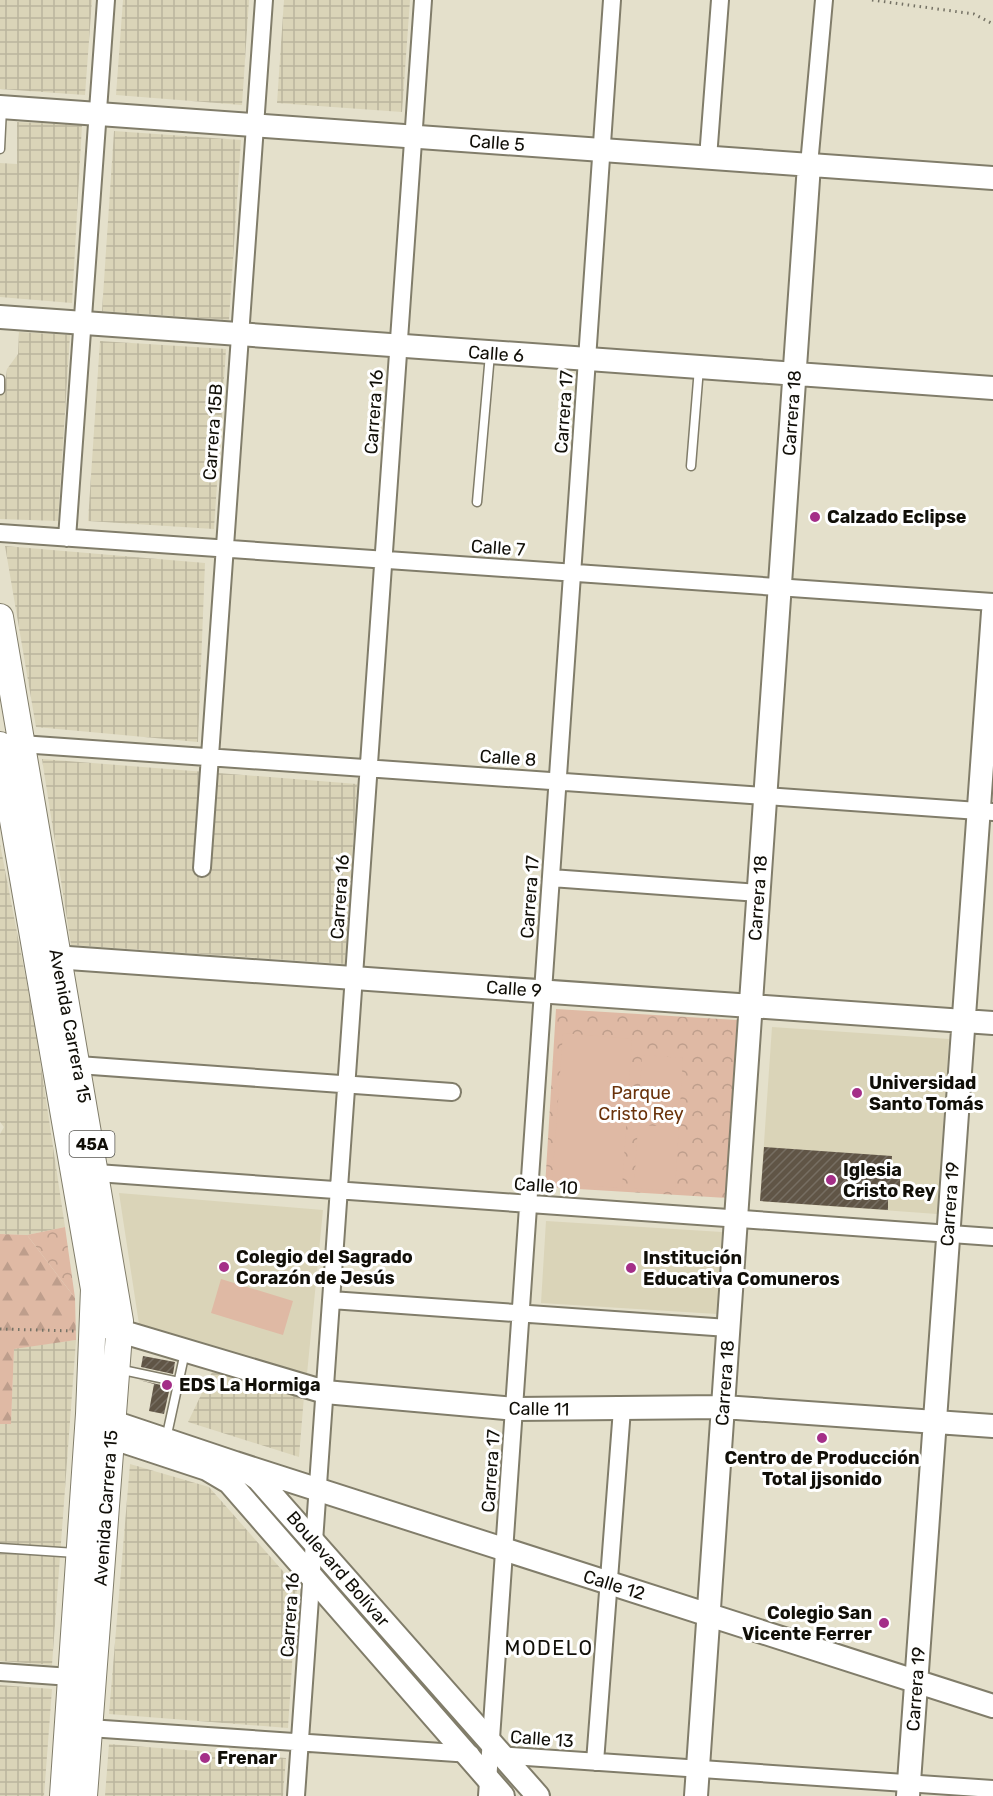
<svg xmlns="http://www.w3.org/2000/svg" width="993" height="1796" viewBox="0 0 993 1796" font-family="Rubik,sans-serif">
  <defs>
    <pattern id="industrial-grid" width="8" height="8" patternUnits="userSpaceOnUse" patternTransform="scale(1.5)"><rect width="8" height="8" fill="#dad4b8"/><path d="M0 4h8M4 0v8" fill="none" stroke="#bab59d"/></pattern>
    <pattern id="forest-firs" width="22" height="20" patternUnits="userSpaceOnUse" patternTransform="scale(1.5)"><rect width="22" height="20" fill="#dfb9a4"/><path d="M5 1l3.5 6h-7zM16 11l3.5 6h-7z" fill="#be9e8c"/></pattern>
    <pattern id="park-crowns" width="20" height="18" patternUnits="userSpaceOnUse" patternTransform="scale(1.5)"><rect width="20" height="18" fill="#dfb9a4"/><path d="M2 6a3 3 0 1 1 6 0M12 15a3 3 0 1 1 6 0" fill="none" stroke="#be9e8c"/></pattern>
    <pattern id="building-hatch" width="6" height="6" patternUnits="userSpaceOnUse" patternTransform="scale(1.5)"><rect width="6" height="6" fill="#605546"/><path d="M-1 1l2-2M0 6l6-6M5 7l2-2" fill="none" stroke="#766e62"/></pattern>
  </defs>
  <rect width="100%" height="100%" fill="#e4e0cb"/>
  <path fill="#dad4b8" d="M772,1027l177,12 -12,175 -177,-13z
    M119,1193l204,17 -16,164 -168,-50z
    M546,1221l176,11 -5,82 -176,-11z"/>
  <path fill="url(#industrial-grid)" d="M0,0h92l-7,95 -85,-6z
    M123,0h126l-7,105 -126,-10z
    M284,0h126l-8,112 -125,-9z
    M17,122l65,3 -10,178 -72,-6v-134l17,1z
    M114,131l127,9 -12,180 -127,-9z
    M19,332l51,3 -12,186 -58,-2v-124l4,-1 3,-25 11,-15z
    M100,341l126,8 -12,180 -126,-8z
    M5,546l200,17 -7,179 -162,-15z
    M42,759l315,25 -12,180 -274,-19z
    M0,844l35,182 30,201 -38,8 -27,-1v-100l4,-7 -4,-5z
    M76,1340l-24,325 -52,-4v-237l11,-1 3,-75z
    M214,1368l90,28 -5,61 -111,-35z
    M130,1464l79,23 88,100 -9,141 -179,-14z
    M0,1685l52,4 -8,107h-44z
    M109,1744l177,14 -3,38h-178z"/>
  <path fill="url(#forest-firs)" d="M0,1234l27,1 48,63 1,42 -62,9 -3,75h-11z"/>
  <path fill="url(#park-crowns)" d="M556,1009l181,11 -10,178 -182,-11z
    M65,1227l10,71 -48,-63z"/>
  <path fill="#dfb9a4" d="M563,1033l69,6 -10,149 -70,-5z
    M642,1055l41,3 -4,64 -41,-3z
    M638,1125l41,2 -4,64 -41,-3z
    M221,1279l72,22 -10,34 -72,-22z"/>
  <path fill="url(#building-hatch)" d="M764,1147l128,9 -1,13 9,9v8l-12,10v14l-128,-9z
    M143,1356l32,6 -2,12 -32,-7z
    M139,1380l31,7 -6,27 -15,-3 5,-27z"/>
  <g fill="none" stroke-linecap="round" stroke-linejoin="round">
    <defs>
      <path id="lane" d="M0,149l2,-41
        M0,379v11
        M691,466l8,-98
        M477,502l13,-148
        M118,1369l61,13
        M166,1439l19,-87
        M0,1548l76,5"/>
      <path id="street" d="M708,158l12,-158
        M809,165l15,-165
        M0,533l993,69
        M67,538l39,-538
        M21,744l972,68
        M202,868l62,-868
        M551,878l208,15
        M78,1065l374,27
        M97,1173l896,64
        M331,1300l397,28
        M0,1672l71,5
        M89,1728l382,26
        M497,1755l496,34
        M595,1762l27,-353
        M296,1796l127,-1796
        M487,1796l125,-1796"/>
      <path id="secondary" d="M0,107l993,71
        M0,317l993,71
        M40,956l953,67
        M103,1326l222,66 190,17 208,-2 270,19
        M95,1416l140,47 23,16 280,317
        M95,1432l112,37 22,13 274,314
        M235,1463l758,243
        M696,1796l113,-1631
        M908,1796l85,-1184"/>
      <path id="primary" d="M0,617l120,704 -36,475
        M0,745l94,544 -5,125 -26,382"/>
    </defs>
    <use href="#lane" stroke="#817d6a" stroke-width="11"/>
    <use href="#street" stroke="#817d6a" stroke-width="20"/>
    <use href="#secondary" stroke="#817d6a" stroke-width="26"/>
    <use href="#primary" stroke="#817d6a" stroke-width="28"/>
    <path stroke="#757265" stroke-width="3" stroke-dasharray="1.5 4.5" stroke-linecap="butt" d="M872,0l102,14 19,10
      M0,1329l74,2"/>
    <use href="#lane" stroke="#fff" stroke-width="8"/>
    <use href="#street" stroke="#fff" stroke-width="16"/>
    <use href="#secondary" stroke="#fff" stroke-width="22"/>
    <use href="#primary" stroke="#fff" stroke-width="26"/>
  </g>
  <g fill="#a42f88" stroke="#fff" stroke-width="2">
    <circle cx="815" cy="517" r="6"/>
    <circle cx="857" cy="1093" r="6"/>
    <circle cx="831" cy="1180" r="6"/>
    <circle cx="224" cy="1267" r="6"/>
    <circle cx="631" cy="1268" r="6"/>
    <circle cx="167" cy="1385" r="6"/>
    <circle cx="822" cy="1438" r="6"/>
    <circle cx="884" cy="1623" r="6"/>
    <circle cx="205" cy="1758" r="6"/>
  </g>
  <g text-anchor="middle" stroke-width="6" stroke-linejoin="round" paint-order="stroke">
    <rect fill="#fff" stroke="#585752" stroke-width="1.5" x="69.5" y="1131" width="45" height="26" rx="4.5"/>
    <g font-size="16" font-weight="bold" fill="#110f08">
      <text x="92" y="1150">45A</text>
    </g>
    <g font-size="18" fill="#110f08" stroke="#fff">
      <text transform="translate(497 143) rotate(4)" y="6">Calle 5</text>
      <text transform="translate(496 354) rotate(4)" y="6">Calle 6</text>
      <text transform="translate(374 412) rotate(-86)" y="6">Carrera 16</text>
      <text transform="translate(564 412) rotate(-86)" y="6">Carrera 17</text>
      <text transform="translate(792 413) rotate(-86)" y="6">Carrera 18</text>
      <text transform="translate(213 432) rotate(-86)" y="6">Carrera 15B</text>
      <text transform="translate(498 548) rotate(4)" y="6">Calle 7</text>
      <text transform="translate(508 758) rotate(4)" y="6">Calle 8</text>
      <text transform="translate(340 897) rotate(-86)" y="6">Carrera 16</text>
      <text transform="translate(530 897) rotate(-86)" y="6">Carrera 17</text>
      <text transform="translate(758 898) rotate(-86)" y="6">Carrera 18</text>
      <text transform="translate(514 989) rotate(4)" y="6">Calle 9</text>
      <text transform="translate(70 1026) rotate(79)" y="6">Avenida Carrera 15</text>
      <text transform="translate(546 1186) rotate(4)" y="6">Calle 10</text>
      <text transform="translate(950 1204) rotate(-86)" y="6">Carrera 19</text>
      <text transform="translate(725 1383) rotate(-86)" y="6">Carrera 18</text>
      <text transform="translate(539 1409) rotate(1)" y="6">Calle 11</text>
      <text transform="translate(491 1471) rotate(-86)" y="6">Carrera 17</text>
      <text transform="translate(106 1508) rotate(-86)" y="6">Avenida Carrera 15</text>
      <text transform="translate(338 1569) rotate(49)" y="6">Boulevard Bolívar</text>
      <text transform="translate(614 1585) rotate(17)" y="6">Calle 12</text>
      <text transform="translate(290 1615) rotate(-86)" y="6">Carrera 16</text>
      <text transform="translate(916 1689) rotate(-86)" y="6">Carrera 19</text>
      <text transform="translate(542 1739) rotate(4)" y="6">Calle 13</text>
    </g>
    <g font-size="18" font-weight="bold" fill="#110f08" stroke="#fff" text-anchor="start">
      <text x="827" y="523">Calzado Eclipse</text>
      <text x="869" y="1089">Universidad<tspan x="869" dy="21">Santo Tomás</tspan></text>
      <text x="843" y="1176">Iglesia<tspan x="843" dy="21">Cristo Rey</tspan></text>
      <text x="236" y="1263">Colegio del Sagrado<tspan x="236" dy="21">Corazón de Jesús</tspan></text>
      <text x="643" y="1264">Institución<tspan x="643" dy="21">Educativa Comuneros</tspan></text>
      <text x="179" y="1391">EDS La Hormiga</text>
      <text x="822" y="1464" text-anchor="middle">Centro de Producción<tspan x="822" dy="21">Total jjsonido</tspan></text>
      <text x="872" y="1619" text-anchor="end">Colegio San<tspan x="872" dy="21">Vicente Ferrer</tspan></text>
      <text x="217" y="1764">Frenar</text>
    </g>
    <g font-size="18" fill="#6a330b" stroke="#fff">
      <text x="641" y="1099">Parque<tspan x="641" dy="21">Cristo Rey</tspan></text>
    </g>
    <g font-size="20" letter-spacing="1.5" fill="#110f08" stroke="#fff">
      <text x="549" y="1655">MODELO</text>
    </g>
  </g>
</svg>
